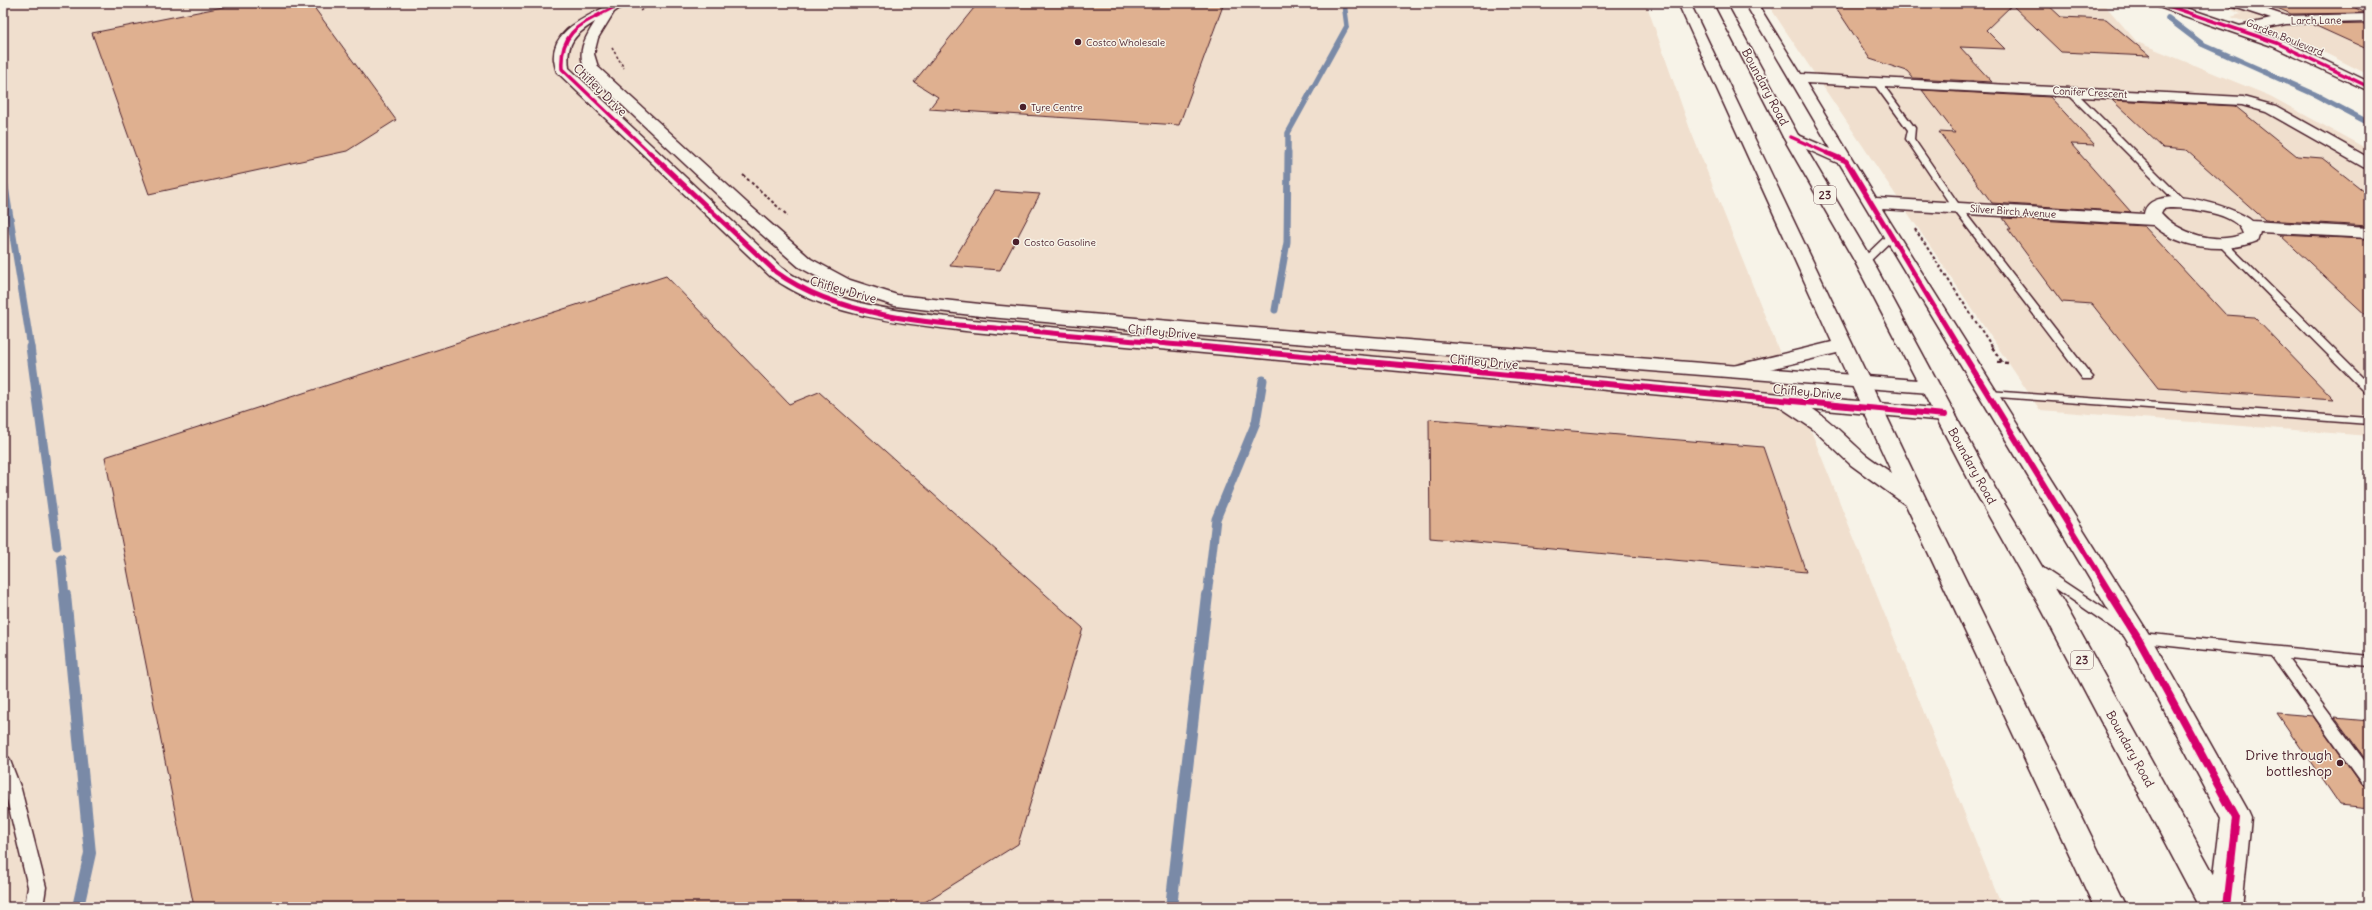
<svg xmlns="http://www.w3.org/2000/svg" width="2372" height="910" viewBox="0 0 2372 910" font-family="Delius,sans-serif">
  <rect width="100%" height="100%" fill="#f7f3e8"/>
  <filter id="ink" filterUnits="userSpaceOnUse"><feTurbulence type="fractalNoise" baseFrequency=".025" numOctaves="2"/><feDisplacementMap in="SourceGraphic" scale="8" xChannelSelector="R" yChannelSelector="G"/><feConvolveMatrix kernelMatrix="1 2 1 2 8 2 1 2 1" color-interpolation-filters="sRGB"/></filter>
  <g filter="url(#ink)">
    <path fill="#f0dfce" d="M3,3h1643l44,126 312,778h-1999z
      M1767,3h336l34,39 133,54 99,54v286l-329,-26z
      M2217,3h152v72l-70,-35 -68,-23 10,-3z"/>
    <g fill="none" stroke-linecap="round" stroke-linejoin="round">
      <path stroke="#7a8aa7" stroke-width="5.5" d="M2168,18l34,26 112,50 55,29
        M1288,154v-21l59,-107 -3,-23"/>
      <path stroke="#7a8aa7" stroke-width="7" d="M3,174l28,174
        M1275,310l12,-68 1,-89"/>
      <path stroke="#7a8aa7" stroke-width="9" d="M30,347l27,199
        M61,558l4,38
        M1207,596l9,-77 40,-97 7,-42"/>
      <path stroke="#7a8aa7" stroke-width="12" d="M65,595l25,258 -12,54
        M1171,907l36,-312"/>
    </g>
    <path fill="#dfb090" stroke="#4a1f2b" d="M978,3h246l-45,122 -250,-16 9,-12 -24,-15z
      M1833,3h213l15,14 45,2 44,37 -89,-4 -49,-47 -26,25 19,19 -45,-2 32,35 -79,-4 -6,-7 -37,-12z
      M2266,3h79l21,10 -75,1z
      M238,4l75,2 83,114 -49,31 -198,43 -57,-161z
      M2369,24v26l-55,-25z
      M1922,90l128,7 45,48 -24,-1 60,68 -139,-9 -53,-71 16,1z
      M2112,100l123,6 62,50 25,2 47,37v31l-104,-6 -79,-70 -23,-2z
      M995,191l45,3 -40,76 -50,-4z
      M2003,218l141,8 82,89 28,2 80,83 -176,-12 -66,-84 -30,-2 -54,-73h3z
      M2280,235l89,4v79z
      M666,276l123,128 30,-12 264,236 -65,216 -101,63h-723l-89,-450z
      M1429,419l334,28 43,125 -376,-34z
      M2277,713l36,3 49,69 7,1v22l-29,-3z
      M2335,718l34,3v43z"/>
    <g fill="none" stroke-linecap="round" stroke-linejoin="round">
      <defs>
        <path id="lane" d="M1873,79h6l36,49 -1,11 46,67 131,169 2,2 -2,2h-8l-129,-169 -48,-71 2,-9 -36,-49z
          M2067,89h6l112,112v4h-6l-112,-112z
          M1891,233l3,1v4l-27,26h-6v-4l27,-26z
          M2222,240l3,1 144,143v9l-4,-1 -146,-147v-4z
          M1988,391l381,27v6l-385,-28 -2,-2 2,-2z
          M2034,562l107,71 228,23v10l-81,-8 81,109v18l-6,-1 -91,-127 -139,-15 -104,-72 -2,-3 2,-3z
          M3,756l6,2 12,31 25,98 -3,20h-18l3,-20 -25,-104z"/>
        <path id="street" d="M612,3h15l-13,9 -16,26 -4,16 4,13 149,136 64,56 39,21 47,15 92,10 215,19 726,57 7,2 3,4 -3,4 -7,2 -726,-57 -215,-19 -94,-11 -57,-18 -39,-21 -64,-56 -148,-139c-12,-18 -2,-34 8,-50 -21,13 -29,21 -26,46l213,200c55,40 126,44 191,52l972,89 7,2 4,4 -4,4 -7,2 -972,-89c-69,-9 -146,-14 -203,-56l-213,-204c-2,-4 -2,-8 -3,-12 -3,-32 37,-44 58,-57z
          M1745,3h12l44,71 442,23 33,9 93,52v11l-6,-2 -97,-55 -24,-7 -436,-22 70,115 268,16c5,-34 91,-8 108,7l117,7v10l-109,-6 -3,9c-32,13 -78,8 -104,-16l-271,-16 265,422 100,178 4,9 -9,89h-32l11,-89 -94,-177 -287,-477 -54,-24 -3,-3 8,-5 40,17zM2169,208c18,0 69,4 74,26 -26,11 -64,0 -82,-21l2,-4z
          M2154,3h18l68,23 31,-7 -40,-13 -2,-3h18l39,13 83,-2v8l-83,2 -32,7 28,9 87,42v9l-97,-45 -116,-40z"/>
        <path id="primary" d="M1678,3h12l237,498 199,406h-32l-188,-402 -55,-40 -38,-36 -36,-24 -3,-4 3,-4c26,-7 70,42 89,58 8,6 17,12 26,18l-55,-120 -101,24 -7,-2 -3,-4 3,-4 103,-25z
          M1714,3h12l73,134 74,125 122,226 73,122 164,297h-33l-157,-297 -69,-122 -118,-226 -72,-125z"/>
      </defs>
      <use href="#lane" stroke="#4a1f2b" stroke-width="3"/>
      <use href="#street" stroke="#4a1f2b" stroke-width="3"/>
      <use href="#primary" stroke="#4a1f2b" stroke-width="3"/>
      <path stroke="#4a1f2b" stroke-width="1.5" stroke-dasharray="2.5 2" stroke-linecap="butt" d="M2124,3l16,4
        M640,11l11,-8
        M612,48l12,20"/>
      <path stroke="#4a1f2b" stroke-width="2" stroke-dasharray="3 2.5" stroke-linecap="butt" d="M743,175l45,41
        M1915,229l78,119"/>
      <path stroke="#4a1f2b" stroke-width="2.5" stroke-dasharray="4 3" stroke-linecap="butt" d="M1992,347l10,15
        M1997,362l11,1"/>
      <use href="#lane" fill="#f7f3e8" fill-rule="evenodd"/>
      <use href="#street" fill="#f7f3e8" fill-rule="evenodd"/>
      <use href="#primary" fill="#f7f3e8" fill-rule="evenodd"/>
      <defs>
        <path id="cycleway-far3" d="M621,3c-31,19 -62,22 -59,66l89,85
          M2169,6l108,37 92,44
          M1791,137l38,17"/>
        <path id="cycleway-far2" d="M650,153l126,119c69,50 174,52 256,59 61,6 122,12 183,17
          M1827,153l19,8 113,187"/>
        <path id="cycleway-far1" d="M1204,347l741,68
          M1959,347l153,249"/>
        <path id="cycleway" d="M2111,595l27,43 98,180 -10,89"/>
      </defs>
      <use href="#cycleway-far3" stroke="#f7f3e8" stroke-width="5"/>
      <use href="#cycleway-far2" stroke="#f7f3e8" stroke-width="7"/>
      <use href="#cycleway-far1" stroke="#f7f3e8" stroke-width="8"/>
      <use href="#cycleway" stroke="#f7f3e8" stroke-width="10"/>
      <use href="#cycleway-far3" stroke="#d6006c" stroke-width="3.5"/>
      <use href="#cycleway-far2" stroke="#d6006c" stroke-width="5"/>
      <use href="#cycleway-far1" stroke="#d6006c" stroke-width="6"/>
      <use href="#cycleway" stroke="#d6006c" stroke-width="8"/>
    </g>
  </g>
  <g fill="#4a1f2b" stroke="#f7f3e8" stroke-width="1.5">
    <circle cx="1078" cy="42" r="4"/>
    <circle cx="1023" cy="107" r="4"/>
    <circle cx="1016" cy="242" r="4"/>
    <circle cx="2340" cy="763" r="4"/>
  </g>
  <g text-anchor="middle" stroke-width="3" stroke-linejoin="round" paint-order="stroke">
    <g font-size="10" fill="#4a1f2b" stroke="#f7f3e8">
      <text transform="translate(2316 20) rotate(-1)" y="4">Larch Lane</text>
      <text transform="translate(2285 37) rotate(22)" y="4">Garden Boulevard</text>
      <text transform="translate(2090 92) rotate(3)" y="4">Conifer Crescent</text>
      <text transform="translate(2013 211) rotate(4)" y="4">Silver Birch Avenue</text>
    </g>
    <g font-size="10" fill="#4a1f2b" stroke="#f7f3e8" text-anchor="start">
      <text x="1086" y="46">Costco Wholesale</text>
      <text x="1031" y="111">Tyre Centre</text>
      <text x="1024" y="246">Costco Gasoline</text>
    </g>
    <g fill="#f7f3e8" stroke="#7e5f64" stroke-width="1">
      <rect x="1814" y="186" width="22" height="18" rx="3"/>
      <rect x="2071" y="651" width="22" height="18" rx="3"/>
    </g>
    <g font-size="11" font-weight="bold" fill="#4a1f2b">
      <text x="1825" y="199">23</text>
      <text x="2082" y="664">23</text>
    </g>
    <g font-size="12" fill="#4a1f2b" stroke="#f7f3e8">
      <text transform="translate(1765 87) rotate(62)" y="4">Boundary Road</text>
      <text transform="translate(600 90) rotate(44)" y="4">Chifley Drive</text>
      <text transform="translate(843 290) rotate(16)" y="4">Chifley Drive</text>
      <text transform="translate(1162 332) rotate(5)" y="4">Chifley Drive</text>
      <text transform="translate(1484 362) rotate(5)" y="4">Chifley Drive</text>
      <text transform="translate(1807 392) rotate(5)" y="4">Chifley Drive</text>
      <text transform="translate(1972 466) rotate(61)" y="4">Boundary Road</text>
      <text transform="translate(2130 749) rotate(61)" y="4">Boundary Road</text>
    </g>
    <g font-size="14" fill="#4a1f2b" stroke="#f7f3e8" text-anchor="end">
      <text x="2332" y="760">Drive through<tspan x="2332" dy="16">bottleshop</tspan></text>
    </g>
  </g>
  <rect width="2372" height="910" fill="none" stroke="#f7f3e8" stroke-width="16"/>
  <rect x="8" y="8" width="2356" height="894" fill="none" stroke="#4a1f2b" stroke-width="1.5" filter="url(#ink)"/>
</svg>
